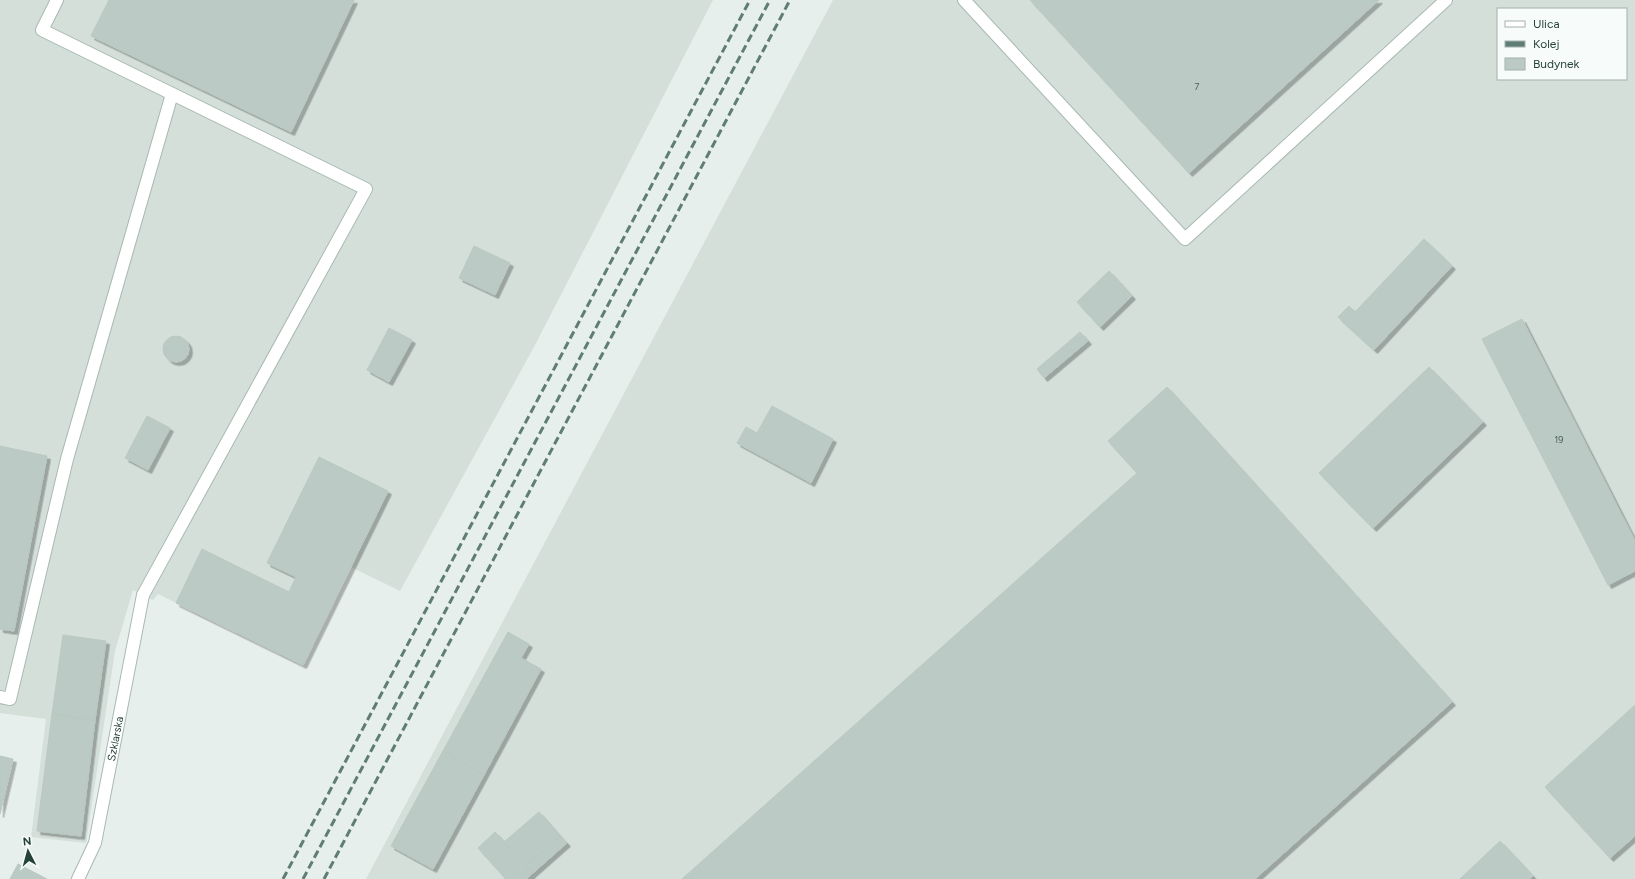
<svg xmlns="http://www.w3.org/2000/svg" width="1635" height="879" viewBox="0 0 1635 879" font-family="Figtree,sans-serif">
  <defs>
    <filter id="shadow"><feDropShadow dx="3.5" dy="3.5" stdDeviation="0" flood-color="#0004"/></filter>
  </defs>
  <rect width="100%" height="100%" fill="#e6efeb"/>
  <path fill="#d4dfda" fill-rule="evenodd" d="M0,0h713l-179,347 -134,244 -49,-24 -48,98 -145,-71 -5,6 -20,-10 -18,61 -29,192 -55,-6 15,-118 -46,-6z
    M833,0h802v879h-1269zM1498,9h128v70h-128z"/>
  <path fill="#bbcac4" stroke="#b8c9c2" filter="url(#shadow)" d="M109,0h245l-63,132 -200,-96z
    M1030,0h349l-190,173z
    M1424,239l28,27 -78,84 -36,-33 11,-11 6,6z
    M474,246l36,17 -15,32 -36,-17z
    M1109,271l23,25 -32,31 -23,-25z
    M1522,319l113,222v30l-27,14 -126,-246z
    M389,328l23,12 -23,42 -22,-12z
    M1080,332l8,9 -44,37 -7,-9z
    M163 349a13 13 0 1 1 26 0a13 13 0 1 1-26 0Z
    M1429,367l54,55 -110,106 -54,-55z
    M1167,387l285,315 -197,177h-573l455,-406 -29,-32z
    M772,406l61,33 -22,44 -74,-40 9,-16 11,6z
    M147,416l23,12 -22,42 -23,-12z
    M0,446l47,10 -33,175 -14,-2z
    M319,457l69,34 -85,174 -127,-62 26,-54 87,43 7,-15 -29,-14z
    M508,632l21,12 -8,14 20,11 -57,106 -41,-24z
    M63,635l43,6 -11,79 -43,-6z
    M1635,705v131l-25,22 -65,-71z
    M52,714l43,6 -14,116 -44,-5z
    M443,751l41,24 -51,94 -42,-23z
    M0,756l13,3 -13,55z
    M539,812l21,24 -34,30 -22,-24z
    M495,832l38,41 -6,6h-21l-28,-31z
    M560,836l7,7 -34,30 -7,-7z
    M1500,841l33,35 -3,3h-70z
    M18,864l29,15h-37z"/>
  <g fill="none" stroke-linecap="round" stroke-linejoin="round">
    <defs>
      <path id="lane" d="M57,0l-15,30 324,159 -223,406
        M964,0l221,239 261,-239
        M0,697l10,2 57,-240 105,-365"/>
      <g id="street">
        <path id="s1" d="M78,879l17,-36 48,-248"/>
      </g>
    </defs>
    <use href="#lane" stroke="#a8b8b2" stroke-width="14"/>
    <use href="#street" stroke="#a8b8b2" stroke-width="14"/>
    <use href="#lane" stroke="#fff" stroke-width="12"/>
    <use href="#street" stroke="#fff" stroke-width="12"/>
    <path stroke="#5f7d75" stroke-width="3" stroke-dasharray="8 4" stroke-linecap="butt" d="M283,879l467,-879
      M303,879l467,-879
      M324,879l466,-879"/>
  </g>
  <g text-anchor="middle" stroke-width="4" stroke-linejoin="round" paint-order="stroke">
    <g font-size="9" fill="#4a645c">
      <text x="1197" y="90">7</text>
      <text x="1559" y="443">19</text>
    </g>
    <g font-size="11" fill="#24423a" stroke="#f7fbf9">
      <text dy="4" stroke="none"><textPath href="#s1" startOffset="146">Szklarska</textPath></text>
    </g>
  </g>
  <rect x="1497" y="8" width="130" height="72" fill="#f7fbf9" stroke="#a3b1ad"/>
  <rect x="1505" y="21" width="20" height="6" fill="#ffffff" stroke="#a3b1ad"/>
  <text x="1533" y="28" font-size="12" fill="#24423a">Ulica</text>
  <rect x="1505" y="41" width="20" height="6" fill="#5f7d75" stroke="#a3b1ad"/>
  <text x="1533" y="48" font-size="12" fill="#24423a">Kolej</text>
  <rect x="1505" y="58" width="20" height="12" fill="#bbcac4" stroke="#a3b1ad"/>
  <text x="1533" y="68" font-size="12" fill="#24423a">Budynek</text>
  <g transform="translate(28 851) rotate(354)" stroke="#f7fbf9" stroke-width="3" paint-order="stroke">
  <path d="M0-3L7 15L0 10L-7 15Z" fill="#24423a"/>
  <text y="-6" font-size="11" font-weight="bold" text-anchor="middle" fill="#24423a">N</text>
  </g>
</svg>
